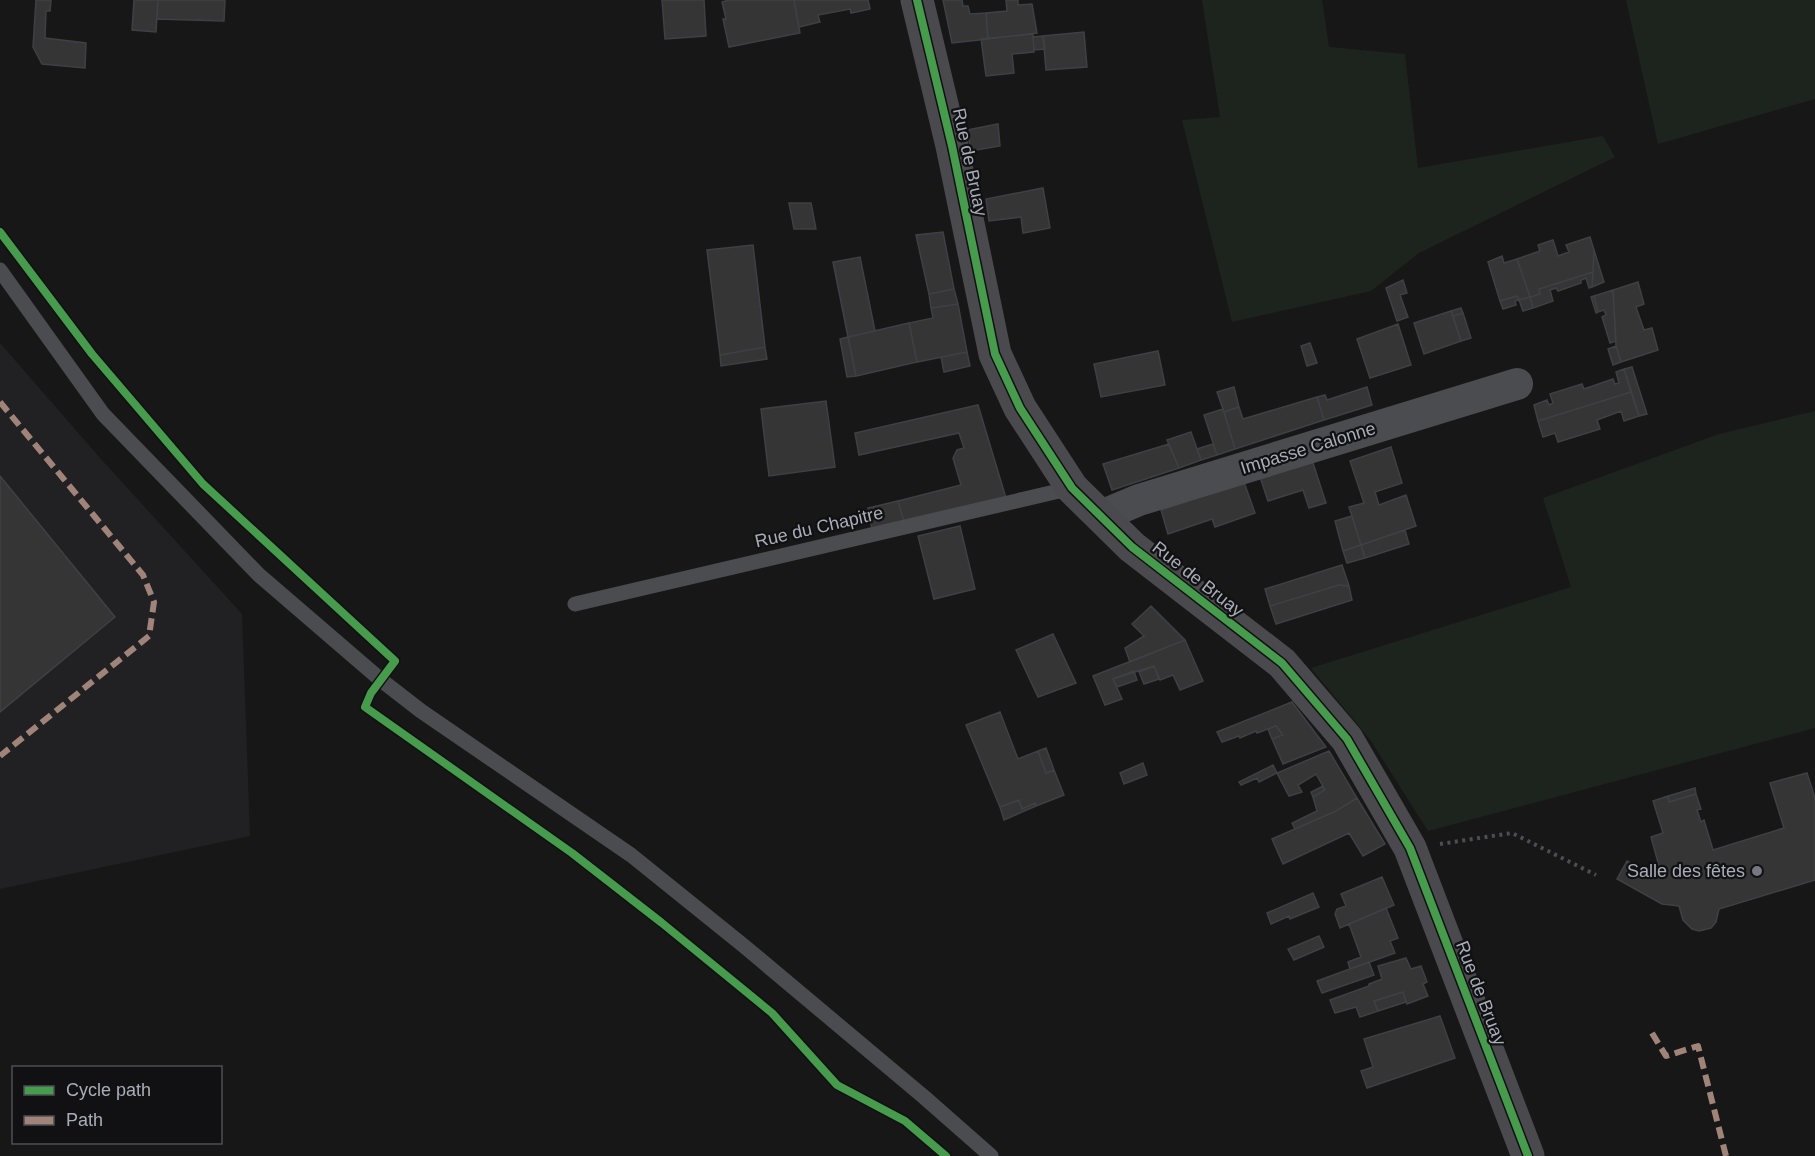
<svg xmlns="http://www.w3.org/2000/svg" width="1815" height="1156" viewBox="0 0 1815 1156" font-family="Arial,sans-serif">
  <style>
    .built { fill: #212123 }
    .green { fill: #1d241e }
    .building { fill: #353536; stroke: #3f4043; stroke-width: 1.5 }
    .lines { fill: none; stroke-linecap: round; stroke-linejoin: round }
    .path { stroke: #4d4e52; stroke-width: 4; stroke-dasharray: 3 4.5; stroke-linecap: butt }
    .lane { stroke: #4b4c50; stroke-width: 15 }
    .street { stroke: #4b4c50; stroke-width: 32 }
    .secondary { stroke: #4a4a4e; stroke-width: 33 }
    .quiet { stroke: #a18479; stroke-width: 6; stroke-dasharray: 12 6; stroke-linecap: butt }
    .cycleway-casing { stroke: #111113; stroke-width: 11 }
    .cycleway { stroke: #469c4c; stroke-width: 8 }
    .poi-dot { fill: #757880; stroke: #111113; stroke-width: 2 }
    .labels { text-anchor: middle; stroke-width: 4.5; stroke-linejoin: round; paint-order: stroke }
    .street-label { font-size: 18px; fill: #a8adb8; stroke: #111113 }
    .poi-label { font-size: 18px; fill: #a8adb8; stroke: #111113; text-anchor: end }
  </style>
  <rect width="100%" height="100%" fill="#171717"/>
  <path class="built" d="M0,343l100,115 142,156 8,222 -250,53z"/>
  <path class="green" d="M1202,0h120l7,47 76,7 13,114 185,-32 12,21 -196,96 -48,38 -139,31 -50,-202 38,-3z
    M1626,0h189v99l-157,45z
    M1815,411v317l-387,103 -57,-90 -60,-73 260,-81 -28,-89 176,-64z"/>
  <path class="building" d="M36,0h15l-1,11h-4l-1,27 41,5 -1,25 -43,-4 -9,-17z
    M134,0h24l-2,32 -24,-2z
    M158,0h67l-1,21 -67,-2z
    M662,0h42l2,36 -41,3z
    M729,0h65l6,33 -71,14 -6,-28h3l-4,-17z
    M794,0h74l2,9 -19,4 -1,-4 -32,6 2,7 -21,5z
    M943,0h19l1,6h5l2,8 16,-1 2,26 -36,4z
    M1006,0h12v5l14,-1 5,29 -49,6 -2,-26 21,-2z
    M1084,32l3,35 -41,3 -3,-34z
    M1033,34l1,18 -22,2 2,19 -28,3 -5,-37z
    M1043,36l2,13 -11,1 -1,-13z
    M998,124l2,22 -29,5 -4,-21z
    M1043,188l7,40 -27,5 -2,-16 -32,4 -3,-22z
    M789,203h22l5,26h-22z
    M943,232l11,57 -25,5 -13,-59z
    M1590,237l4,13 -1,22 -54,17 1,5 -10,3 -13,-38 23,-8 -2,-6 15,-5 5,16 11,-4 -3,-7z
    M753,245l12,102 -45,8 -13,-105z
    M1594,250l10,32 -12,5 1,-15z
    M1502,256l2,7 13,-4 13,38 -11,3 -2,-4 -17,5 -12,-39z
    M860,257l15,74 -27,6 -15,-75z
    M1593,272l-1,15 -3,1 -3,-10 -5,2v3l-23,8 -2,-3 -6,2 3,11 -20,7 -3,-11 10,-3 -1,-5z
    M1403,280l4,13 -7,2 8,22 -11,4 -11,-33z
    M1638,282l6,22 -8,3 8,23 8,-2 6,22 -37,12 -5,-16 -3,-56z
    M954,289l4,15 -27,4 -2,-14z
    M1613,290l3,51 -6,2 -8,-26 4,-2 -2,-5 -6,2 -4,-16z
    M1517,296l2,4 -4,1 1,4 -13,4 -3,-8z
    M1594,296l4,16 -2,1 -5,-16z
    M1530,297l3,11 -10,3 -4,-11z
    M958,304l9,48 -50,10 -8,-39 24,-5 -2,-10z
    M1461,308l2,5 -10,3 -2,-5z
    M1451,311l10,30 -37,13 -10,-31z
    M1463,313l8,25 -10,3 -8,-25z
    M909,323l8,39 -61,14 -8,-39z
    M1398,324l13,41 -41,13 -13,-39z
    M848,337l8,39 -9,1 -7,-38z
    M1310,343l7,20 -10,3 -6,-20z
    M1616,346l5,16 -8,3 -5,-16z
    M765,347l2,12 -46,7 -1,-11z
    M1158,351l7,34 -64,12 -7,-33z
    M967,352l3,14 -26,6 -3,-15z
    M1632,367l15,47 -8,2 -15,-47z
    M1624,369l7,23 -93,29 -4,-16 13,-5 2,5 4,-2 -3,-9 32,-10 2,5 29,-10 2,5 4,-1 -3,-11z
    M1234,387l5,20 -15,5 -7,-20z
    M1367,387l5,18 -48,15 -7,-23 8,-2 2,5z
    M1631,392l8,24 -15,5 -3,-10 -24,9 3,9 -42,13 -3,-9 -12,4 -5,-16z
    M1317,397l7,23 -89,29 -11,-37 15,-5 4,12z
    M826,401l9,66 -66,9 -8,-67z
    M978,405l28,93 -102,24 -6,-21 63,-16 -8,-27 4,-8 7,-2 -5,-15 -100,22 -4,-22z
    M1223,409l12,40 -18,6 -13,-40z
    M1191,432l10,28 -22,8 -12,-28z
    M1169,444l10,24 -67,22 -9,-26z
    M1213,444l4,11 -16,5 -4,-11z
    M1391,447l11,36 -27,9 4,13 27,-10 10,31 -55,19 -12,-38 15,-4 -14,-42z
    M1312,460l14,43 -17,5 -6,-18 -35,11 -8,-24z
    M0,476l115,141 -115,95z
    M1244,482l11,31 -40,14 -3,-8 -44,15 -7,-24z
    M898,501l6,21 -32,7 -4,-21z
    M1352,516l9,29 -18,6 -8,-30z
    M960,526l15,63 -41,10 -16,-63z
    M1405,530l4,14 -44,14 -4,-13z
    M1361,545l4,13 -18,5 -4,-12z
    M1342,565l7,21 -10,-1 -69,21 -5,-17z
    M1339,585l10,1 3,14 -76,24 -6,-18z
    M1151,606l34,34 -55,22 -5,-14 19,-12 -12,-12z
    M1053,634l23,49 -38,14 -22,-47z
    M1185,640l18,41 -23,9 -7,-15 -13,5 -6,-14 -41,13 9,20 -17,6 -12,-29z
    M1154,666l5,13 -15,5 -5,-12z
    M1134,671l3,9 -20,7 -4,-8z
    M1292,702l34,45 -43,17 -11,-25 11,-4 -7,-9 -19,7 -1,-2 -16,7 -1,-2 -17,6 -5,-10z
    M1000,712l18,47 20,-8 8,22 8,-3 10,25 -28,11 -1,-3 -13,6 -3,-9 -19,7 -34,-82z
    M1276,726l7,9 -11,4 -4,-10z
    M1046,748l8,22 -8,3 -8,-22z
    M1329,751l28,47 -21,13 -41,18 -3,-6 25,-12 -4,-14 12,-7 -9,-16 -18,11 4,7 -13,4 -12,-23z
    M1143,763l4,12 -23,9 -4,-11z
    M1273,765l4,8 -18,9 -2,-4 -16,7 -2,-3z
    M1807,773l8,25v82l-96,29 -3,13 -5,6 -12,3 -7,-2 -9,-9 -4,-14 -17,-2 -45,-25 10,-18 18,9 14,-4 -8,-29 12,-4 -10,-32 15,-5 1,6 27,-8 5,15 -4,1 4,12 3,-2 9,30 71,-22 -14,-45z
    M1323,786l2,4 -12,7 -2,-5z
    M1695,788l1,6 -27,8 -1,-6z
    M1357,798l28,46 -22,12 -14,-23 -66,31 -11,-25 64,-28z
    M1019,800l3,9 13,-6 1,3 -32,14 -4,-13z
    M1382,877l12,28 -54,23 -5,-14 2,-5 9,-3 -5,-12z
    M1313,893l6,14 -29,12 -1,-3 -18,8 -4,-11z
    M1386,908l12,30 -8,3 5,12 -45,16 -2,-7 13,-5 -12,-33z
    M1319,936l5,11 -30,13 -6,-11z
    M1406,958l5,11 10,-3 6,16 -4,2 5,12 -21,8 -4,-12 -29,9 4,10 -18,6 -4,-10 -21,6 -5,-13 39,-14v-2l13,-5 -4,-13z
    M1369,962l5,13 -52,18 -5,-12z
    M1403,992l3,10 -28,9 -4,-10z
    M1440,1016l15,42 -88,30 -6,-17 12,-4 -9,-28z"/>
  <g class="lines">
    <path class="path" d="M1440,844l72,-11 84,42"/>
    <path class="lane" d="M0,270l103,144 156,161 122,105 40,31 210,144 113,91 180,151 67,59
      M575,604l497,-116"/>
    <path class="street" d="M1101,516l38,-16 378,-116"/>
    <path class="secondary" d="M917,0l35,146 43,208 25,54 52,80 60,59 150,116 65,76 63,109 118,308"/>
    <path class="quiet" d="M0,402l143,173 11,27 -5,34 -149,120
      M1652,1033l14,23 32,-10 28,110"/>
    <g class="cycleway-casing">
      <path id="cycleway" d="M917,0l35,146 43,208 25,54 52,80 60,59 150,116 65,76 63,109 118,308
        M0,232l92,122 111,130 192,177 -24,32 -6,14 207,146 90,70 110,90 65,72 68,36 41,35"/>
    </g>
    <use href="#cycleway" class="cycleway"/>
  </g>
  <circle class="poi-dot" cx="1757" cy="871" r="6"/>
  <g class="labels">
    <g class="street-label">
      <text transform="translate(970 162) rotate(78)" y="6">Rue de Bruay</text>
      <text transform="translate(1308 448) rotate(-17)" y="6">Impasse Calonne</text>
      <text transform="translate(819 527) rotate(-13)" y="6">Rue du Chapitre</text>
      <text transform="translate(1198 579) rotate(38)" y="6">Rue de Bruay</text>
      <text transform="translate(1481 993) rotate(69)" y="6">Rue de Bruay</text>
    </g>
    <g class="poi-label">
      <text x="1745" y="877">Salle des fêtes</text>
    </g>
  </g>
  <rect x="12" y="1066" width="210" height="78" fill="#111113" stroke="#4d4f55" stroke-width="1.5"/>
  <rect x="24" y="1086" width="30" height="9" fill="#469c4c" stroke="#4d4f55" stroke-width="1.5"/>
  <text x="66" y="1096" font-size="18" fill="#a8adb8">Cycle path</text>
  <rect x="24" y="1116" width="30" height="9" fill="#a18479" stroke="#4d4f55" stroke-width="1.5"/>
  <text x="66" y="1126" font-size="18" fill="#a8adb8">Path</text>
</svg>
